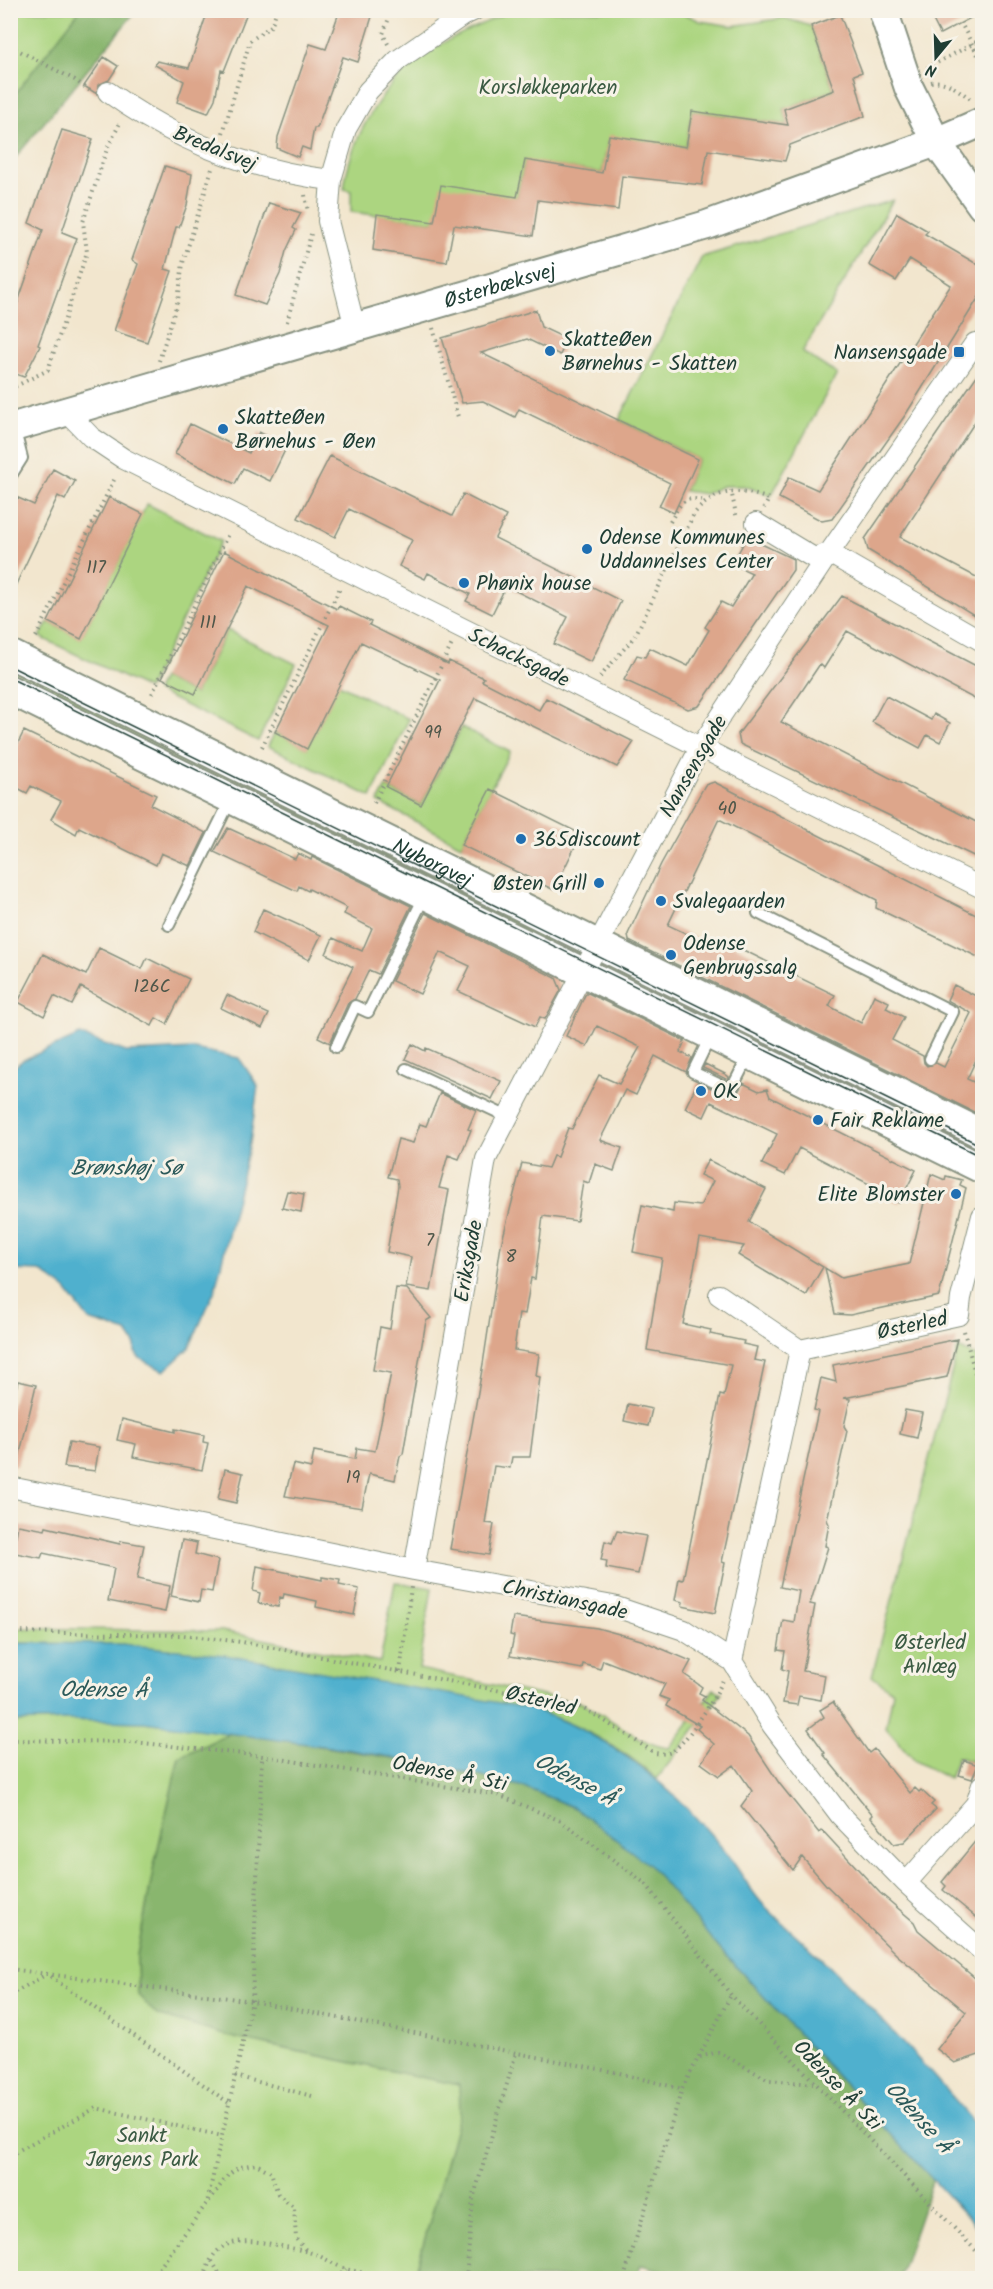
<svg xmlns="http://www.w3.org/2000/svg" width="993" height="2289" viewBox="0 0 993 2289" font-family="Kalam,sans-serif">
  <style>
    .green { fill: #acd580; stroke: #66895a; stroke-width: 1.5 }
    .forest { fill: #89b66e; stroke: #547a51; stroke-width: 1.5 }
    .water { fill: #4fb0ce; stroke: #377681; stroke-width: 1.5 }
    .building { fill: #dda68b }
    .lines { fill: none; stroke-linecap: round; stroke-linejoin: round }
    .lane-casing { stroke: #889281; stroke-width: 14 }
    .street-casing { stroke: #889281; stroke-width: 22 }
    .secondary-casing { stroke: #889281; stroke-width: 32 }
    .path { stroke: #889281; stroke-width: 4; stroke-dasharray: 1.5 4.5; stroke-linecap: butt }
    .lane { stroke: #fff; stroke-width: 10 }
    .street { stroke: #fff; stroke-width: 20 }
    .secondary { stroke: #fff; stroke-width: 28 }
    .tram { stroke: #1f3d34; stroke-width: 1.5 }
    .poi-dot { fill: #1f6fb2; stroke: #f7f3e8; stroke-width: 2 }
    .labels { text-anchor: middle; stroke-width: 6; stroke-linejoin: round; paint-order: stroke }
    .number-label { font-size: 18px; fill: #4e574a }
    .park-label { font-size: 21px; fill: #3b5b43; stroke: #f7f3e8 }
    .street-label { font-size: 21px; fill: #1f3d34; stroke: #f7f3e8 }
    .poi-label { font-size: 21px; fill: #1f3d34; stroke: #f7f3e8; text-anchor: start }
    .water-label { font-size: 22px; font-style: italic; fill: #2b5a5a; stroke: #f7f3e8 }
  </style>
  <rect width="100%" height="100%" fill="#f7f3e8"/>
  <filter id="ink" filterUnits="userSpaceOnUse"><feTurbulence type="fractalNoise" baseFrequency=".0167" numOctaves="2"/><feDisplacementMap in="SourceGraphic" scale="12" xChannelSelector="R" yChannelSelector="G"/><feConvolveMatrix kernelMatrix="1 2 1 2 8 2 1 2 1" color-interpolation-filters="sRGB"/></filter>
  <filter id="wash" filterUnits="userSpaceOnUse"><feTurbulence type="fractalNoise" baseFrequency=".008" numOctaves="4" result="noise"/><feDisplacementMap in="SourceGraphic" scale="24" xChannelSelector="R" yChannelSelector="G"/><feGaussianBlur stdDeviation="1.35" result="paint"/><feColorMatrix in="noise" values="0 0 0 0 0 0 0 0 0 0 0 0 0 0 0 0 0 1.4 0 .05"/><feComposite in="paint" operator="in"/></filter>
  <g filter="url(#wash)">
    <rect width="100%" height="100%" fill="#f2e6ce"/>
    <path class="green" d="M11,11h123l-123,151z
      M510,11h168l22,10 32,5 52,-8 27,8 23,64 -50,19 4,16 -96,-14 -6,36 -77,-11 -7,37 -77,-12 -8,36 -83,25 -83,-10v-21l-7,-2c6,-50 36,-101 77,-132 26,-19 60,-32 89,-46z
      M893,200l-91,152 35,22 -66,122 -26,-10h-22l-18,8 -21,-3 14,-32 -79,-39 83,-163z
      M147,504l74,37 -73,148 -108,-52 8,-15 33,16z
      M227,630l69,34 -38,77 -102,-50 6,-13 33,16z
      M10,659l544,270 -10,20 -533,-265z
      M339,684l70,35 -38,78 -103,-51 7,-14 32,16z
      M462,727l48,25 -49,93 -83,-43 8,-15 35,18z
      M958,1348l24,11v391l-4,13 -21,-6 -8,22 -34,-18 -29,-33 7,-36 -21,-16z
      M395,1582l37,6 -13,81 157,34 1,-2c29,12 62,44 92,47l45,-59 8,4 -65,86c-35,-32 -83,-57 -129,-71l-406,-64 -111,-1v-15l211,3 158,31z
      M67,1720l77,2 89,10 -54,25 -25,109 -17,89 1,40 129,50 193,40v28l-46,165h-403l-1,-556z"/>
    <path class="forest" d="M79,11h57l-125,152v-64z
      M233,1732l203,33 88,22 51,21 75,57 69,83 214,231 -34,99h-210l-48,-13 -5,13h-222l46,-165 -1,-28 -225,-47 -77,-23 -19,-20 -1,-39 17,-90 25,-109z"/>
    <path class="water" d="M80,1035l46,17 68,-3 45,9 19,28 -8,57 -35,147 -26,58 -25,23 -25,-13 -4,-6v-8l-8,-12 -38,-12 -23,-30 -26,-19 -29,-1v-200l12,-10z
      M11,1643l111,1 103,11 303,53c83,26 146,79 199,146 12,15 21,33 34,48 21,22 45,41 67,63 54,53 105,109 154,167v101l-263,-285 -69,-82 -75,-58 -51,-21 -88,-22 -91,-16 -201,-27 -77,-2 -56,2z"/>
    <g id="blocks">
      <path class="building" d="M208,10l16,4 1,-4h23l-24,61 -3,-1 -6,29 -7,14 -31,-11 7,-21 -29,-16 2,-4 32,7z
        M340,10h34l-16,52 -15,-5 -26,71h-3l-4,22 -8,-3 -4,10 -21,-9 1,-11 32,-93 16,5z
        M941,10h41v2l-42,22 -9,-18z
        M840,15l22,57 -8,3 11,41 -75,29 -5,16 -77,-11 -6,35 -80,-9 -4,34 -80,-10 -5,36 -79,-11 -7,37 -74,-12 4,-36 57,8 7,-37 76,12 8,-37 77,13 7,-38 77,12 6,-36 96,14 -4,-16 50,-19 -23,-64z
        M104,57l14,9 -9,14 -11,5 -1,9 -13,-8z
        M62,130l31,9 -31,93 15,6 -39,107 2,1 -16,31 -14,-5v-47l33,-95 -14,-7z
        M165,166l27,8 -5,31 -8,22h-3l-11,42 7,2 -25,71 -33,-11 24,-67 -6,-4z
        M269,203l32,10 -8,15 3,2 -10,21 -6,23 -15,31 -29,-10z
        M897,213l31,18 -3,3 57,33v25l-76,122 -74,105 -10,2 -43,-23 10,-21 29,13 133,-205 -41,-26 -14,22 -27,-16z
        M536,310l5,17 26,12 -7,16 -33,-16 -46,14 217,106 -24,54 -15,-7 11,-23 -151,-74 -4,8 -32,-16 -21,2 -20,-65z
        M982,368v43l-82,126 82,43v40l-114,-70 -3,-11z
        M190,424l59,29 10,-21 28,14 -17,35 -27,-13 -8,16 -60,-30z
        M330,456l122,60 11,-22 43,22 -11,22 126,63 -30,61 -37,-18 14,-27 -62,-31 -14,28 -26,-13 4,-7 -42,-21 -3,6 -26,-13 13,-26 -63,-31 -14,28 -37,-19z
        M53,469l22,12 -10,19 -7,-4 -48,101v-91l6,-9 18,8z
        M109,497l34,17 -62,125 -33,-17z
        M747,537l46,22v11l-94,136 -11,3 -64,-29 13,-25 8,2 5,-9 38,18 21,-36 -4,-3 16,-25 10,5 21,-34 -20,-9z
        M224,551l113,58 2,-3 32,16 -2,3 79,39 1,-3 35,17 -2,3 57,29 7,-12 88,44 -17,25 -142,-69 -54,107 -35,-18 54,-107 -79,-38 -54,107 -32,-17 54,-107 -81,-39 -53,108 -33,-16z
        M842,596l140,73v34l-135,-72 -23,37 -4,-4 -39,58 201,103v35l-242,-116 -2,-10z
        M886,696l45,24 3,-6 16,9 -10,19 -13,-7 -7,13 -48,-26z
        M24,731l132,64 -5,10 55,28 -16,33 -29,-13 -5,12 -77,-38 -3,7 -25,-15 10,-18 -30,-15 -4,7 -17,-9v-31h3z
        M714,782l268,136v41l-106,-51 1,-8 -158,-81 -51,106 53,25 4,-9 110,54 -6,11 32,17 13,-28 15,7 -3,6 18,9 -12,23 31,16 1,7 3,3 9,-3 8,4 27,-54 -24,-13 7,-15 24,12 4,-8v58l-15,32 15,7v30l-353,-175 -1,-7 33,-70 44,-79z
        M490,789l91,45 -27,56 -93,-45z
        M228,828l67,31 3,-6 13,7 1,-3 99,49 -33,68 -9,-4 -14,29 -7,4 -18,40 -12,-6 35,-70 -27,-13 7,-16 29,13 10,-23 -28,-14 3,-6 -38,-19 -1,2 -9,-5 -2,5 -83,-39z
        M263,909l58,26 -12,25 -56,-28z
        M425,913l131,65 5,12 -16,29 -5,-2 -5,10 -77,-36 12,-25 -30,-14 -20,42 -28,-13z
        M99,948l43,21 5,-11 42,21 -22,45 -11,-6 -4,8 -71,-39 -9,18 -18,-9 -10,20 -26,-14 25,-48 43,21z
        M588,993l97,48 -5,11 12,6 -6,14 -31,-16 -19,39 -11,-5 -25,50 22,8 -8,23 -19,-7 -6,19 -6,-2 -6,40 -34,-5 -8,63 -4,-1 -6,36 -6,-1 -5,37 25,4 -3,22 4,1 -10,80h-18l-2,11 -16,-2 -9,57 9,1 -5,31 -39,-6 33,-185 18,-119 21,-82 26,5 5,-12 4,1 11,-29 4,1 27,-54 20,9 21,-37 -43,-21 -10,20 -21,-10 19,-41z
        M227,995l42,19 -7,14 -41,-20z
        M412,1044l13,7 1,-3 75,33 -9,18 -87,-40z
        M705,1064l20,10 4,3 -1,3 -25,-12z
        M698,1082l33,15 6,-3 6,-11 16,8 8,-2 3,8 146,73 -17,33 -28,-14 2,-3 -74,-38 -14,27 -23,-11 15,-30 -66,-32 -7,15 -19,-9z
        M440,1093l36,17 -8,19 3,1 -12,29 -11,-4 -9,33 10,2 -18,101 -25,-4 5,-30 -24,-5 11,-66 -1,-7 -9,-2 10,-38 15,4 7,-19 6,2z
        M708,1160l58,29 -17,33 74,45 -17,29 -68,-41 6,-9 -44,-8 -17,86 28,6 -1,4 34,7 -1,3 14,3 -3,13 11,2 -43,200 3,1 -10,50 -33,-7 1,-4 -8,-2 4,-21 4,1 37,-185 4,1 7,-31 -84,-15 15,-92 -29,-6 9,-47 31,7 1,-9 26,3 13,-25 -13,-6z
        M931,1174l14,6 1,-4 16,4 -2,5 6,3 -27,108 -89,19 -15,-1 -10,-46 16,10 68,-14z
        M287,1191l17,3 -3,18 -19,-4z
        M396,1288l11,1 24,29 -5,3 -23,133 -3,2 -5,24 -26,-6 -7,34 -77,-12 8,-32 18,4 3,-17 41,8 2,-11 18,3 16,-78 -18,-3 7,-43 10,2z
        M957,1339l-10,38 -103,21 6,1 -6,27 3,5 -20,89 2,4 -4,22 3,1 -18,57 5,1 -12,66 22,4 -4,25 -22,-4 -2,9 -14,-2 5,-32 -6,-2 3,-18 -7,-1 5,-30 11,2 5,-31 -19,-4 38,-176 -4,-1 7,-32 15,4 -3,-17z
        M18,1381l18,4 -19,81h-7v-54z
        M628,1404l24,5 -4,17 -24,-5z
        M905,1410l17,3 -5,25 -17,-4z
        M122,1419l53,13v-3l29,6 -1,7 5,1 -6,27 -69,-13 3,-13 -19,-4z
        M69,1442l30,5 -4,24 -31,-4z
        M225,1469l18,4 -7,30 -18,-4z
        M18,1525l27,5 1,-3 74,17 1,-3 23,4 -7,34 33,7 -5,26 -57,-11 6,-33 -71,-15 -2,5 -31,-6 2,-17 4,1z
        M617,1531l29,5 -8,38 -32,-6 1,-7 -6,-1 4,-19 7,2z
        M182,1540l15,3 -2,11 23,6 -6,32 -11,-2 -2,12 -28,-6z
        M257,1566l65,14v-3l18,3 -1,5 20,4 -5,26 -38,-8 1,-6 -33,-7 -1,4 -3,-1 -2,10 -20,-4 2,-10 -7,-2z
        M513,1617l84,11 44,12 50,21 -7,13 18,13 -3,6 6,3 -3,4 46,36 31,47 40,50 3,-3 58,63 34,29 4,8 64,54v70l-27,9 -18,-14 29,-37 -69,-57 -70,-69 -25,-29 -9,13 -52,-64 11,-15 -18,-26 -15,11 -18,-13 13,-19 -17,-15 3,-3 -34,-20 3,-6 -10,-4 6,-12 -62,-24 -3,9 -17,-5 -1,5 -72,-13 4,-20 -4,-1z
        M833,1702l36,51 5,-4 36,44 5,-5 4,4 2,-2 13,12 -3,3 5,4 -32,33 -10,2 -23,-27 2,-2 -50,-61 2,-1 -17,-24 16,-12 -4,-7z
        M964,1760l14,5 -6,14 -13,-4z
        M982,1833v89l-39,-32 3,-4 -4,-4z"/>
    </g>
  </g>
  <g filter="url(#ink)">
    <use href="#blocks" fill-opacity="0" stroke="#889281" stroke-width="1.5"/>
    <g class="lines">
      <g class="lane-casing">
        <path id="lane" d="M10,477l12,-19 -8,-31
          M758,913l195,99 -23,47
          M169,925l61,-124
          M711,1035l-18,37 38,18 18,-35
          M336,1047l19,-41 13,6 57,-117
          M406,1069l102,48"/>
      </g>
      <g class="street-casing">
        <path id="street" d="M108,92c67,48 141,78 223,88
          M355,328l-27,-107 3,-41 15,-51 22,-38 30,-31 64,-44 13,-6
          M66,411l25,26 33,22 858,429
          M756,523l58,35 15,-5 153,88
          M719,1295l81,55
          M10,1487l404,83 199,36 71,24 48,31 40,64 68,90 66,68 76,68
          M414,1570l72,-411 215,-413 128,-193 146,-210
          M732,1661l68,-311 159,-35 2,-17 21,-82
          M906,1883l70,-79 6,-19"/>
      </g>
      <g class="secondary-casing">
        <g id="secondary">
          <path d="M883,10l26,78 27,54 46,64"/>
          <path id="s1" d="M10,428l697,-203 229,-83 46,-20"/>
          <path id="s2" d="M10,654l972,480"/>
          <path d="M10,690l972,479"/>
        </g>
      </g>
      <path class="path" d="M963,27l16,30
        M388,44l-5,-10 9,-24
        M10,46l65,34 15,11
        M927,68l55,-29
        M931,82c15,-3 30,10 41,18
        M223,133l27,-92 21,-15 6,-16
        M305,195l3,17
        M287,322l24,-88
        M433,328l25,89
        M159,361l19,-61 5,-37 29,-94
        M10,389l38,-19 39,-118 -4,-30 24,-73 13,-26
        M731,490l6,29
        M670,522c9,-16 13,-28 34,-21
        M36,637l80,-161
        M600,677l35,-41 59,-122c21,-26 45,-26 75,-15l-5,9
        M152,694l77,-162
        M262,747l79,-161
        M374,803l78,-159
        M964,1331l18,69
        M10,1632l173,3 59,7 334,63 19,10 60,38c6,1 13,1 18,-2 15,-11 43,-54 50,-71
        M400,1672l11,-85
        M10,1740l124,2 128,14 236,39 63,26 85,63 85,111 251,262
        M10,1969l37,5 182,129
        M10,1995l37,-21 205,27 367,72 63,16
        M700,2057l18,-5 51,28 44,4
        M235,2076l77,20
        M10,2155l86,-47 126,28
        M209,2201l19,-26 11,-8 17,-3 15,8 7,22 16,14 2,31 10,11
        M212,2261l10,17
        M152,2278l55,-75 45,-202 10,-245
        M205,2278c8,-46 45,-39 80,-31 11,2 22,4 32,8 10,4 19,11 29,14 11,3 17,2 25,9
        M337,2278l9,-9
        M466,2278l7,-79 43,-146
        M624,2278l58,-189 49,-94"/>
      <use href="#lane" class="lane"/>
      <use href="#street" class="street"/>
      <use href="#secondary" class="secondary"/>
      <path class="tram" d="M10,666l972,480
        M10,678l972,479"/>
    </g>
  </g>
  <g class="poi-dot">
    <circle cx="550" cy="351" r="6"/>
    <rect x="953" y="346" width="12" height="12" rx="3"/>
    <circle cx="223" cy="429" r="6"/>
    <circle cx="587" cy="549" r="6"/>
    <circle cx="464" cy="583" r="6"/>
    <circle cx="521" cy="839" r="6"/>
    <circle cx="599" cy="883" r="6"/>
    <circle cx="661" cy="901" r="6"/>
    <circle cx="671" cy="955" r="6"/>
    <circle cx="701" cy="1091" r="6"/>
    <circle cx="818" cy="1120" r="6"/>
    <circle cx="956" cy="1194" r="6"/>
  </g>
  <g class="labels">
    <g class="number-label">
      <text x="96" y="573">117</text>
      <text x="208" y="628">111</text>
      <text x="433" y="738">99</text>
      <text x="727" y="814">40</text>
      <text x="152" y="992">126C</text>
      <text x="430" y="1246">7</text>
      <text x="511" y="1262">8</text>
      <text x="353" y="1483">19</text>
    </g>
    <g class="park-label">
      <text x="548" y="94">Korsløkkeparken</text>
      <text x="930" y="1649">Østerled<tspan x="930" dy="24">Anlæg</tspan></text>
      <text x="142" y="2142">Sankt<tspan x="142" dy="24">Jørgens Park</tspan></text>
    </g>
    <g class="street-label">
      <text transform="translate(215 148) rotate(22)" y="7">Bredalsvej</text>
      <text dy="7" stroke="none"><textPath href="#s1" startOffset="510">Østerbæksvej</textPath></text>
      <text transform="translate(519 657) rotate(26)" y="7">Schacksgade</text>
      <text transform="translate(693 766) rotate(-60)" y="7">Nansensgade</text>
      <text dy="7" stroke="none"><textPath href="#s2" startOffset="471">Nyborgvej</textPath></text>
      <text transform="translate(468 1261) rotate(-80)" y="7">Eriksgade</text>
      <text transform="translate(912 1325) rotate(-12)" y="7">Østerled</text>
      <text transform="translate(565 1599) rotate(12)" y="7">Christiansgade</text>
      <text transform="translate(541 1700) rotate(13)" y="7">Østerled</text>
      <text transform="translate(450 1773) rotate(11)" y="7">Odense Å Sti</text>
      <text transform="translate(838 2085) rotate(46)" y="7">Odense Å Sti</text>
    </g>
    <g class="poi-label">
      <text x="562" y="346">SkatteØen<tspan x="562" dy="24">Børnehus - Skatten</tspan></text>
      <text x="947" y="359" text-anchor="end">Nansensgade</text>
      <text x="235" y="424">SkatteØen<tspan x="235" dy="24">Børnehus - Øen</tspan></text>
      <text x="599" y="544">Odense Kommunes<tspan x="599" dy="24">Uddannelses Center</tspan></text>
      <text x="476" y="590">Phønix house</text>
      <text x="533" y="846">365discount</text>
      <text x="587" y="890" text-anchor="end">Østen Grill</text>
      <text x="673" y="908">Svalegaarden</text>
      <text x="683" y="950">Odense<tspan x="683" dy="24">Genbrugssalg</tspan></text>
      <text x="713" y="1098">OK</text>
      <text x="830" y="1127">Fair Reklame</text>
      <text x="944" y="1201" text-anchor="end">Elite Blomster</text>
    </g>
    <g class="water-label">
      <text x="126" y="1175">Brønshøj Sø</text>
      <text transform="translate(104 1689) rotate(1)" y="8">Odense Å</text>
      <text transform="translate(576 1779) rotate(28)" y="8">Odense Å</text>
      <text transform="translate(920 2117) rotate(48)" y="8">Odense Å</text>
    </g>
  </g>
  <rect width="993" height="2289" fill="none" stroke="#f7f3e8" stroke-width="36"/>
  <g transform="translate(936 57) rotate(199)" stroke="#f7f3e8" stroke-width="4.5" paint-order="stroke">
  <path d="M0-4.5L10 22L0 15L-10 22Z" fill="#1f3d34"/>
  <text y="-9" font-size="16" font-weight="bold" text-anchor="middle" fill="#1f3d34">N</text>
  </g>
</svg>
